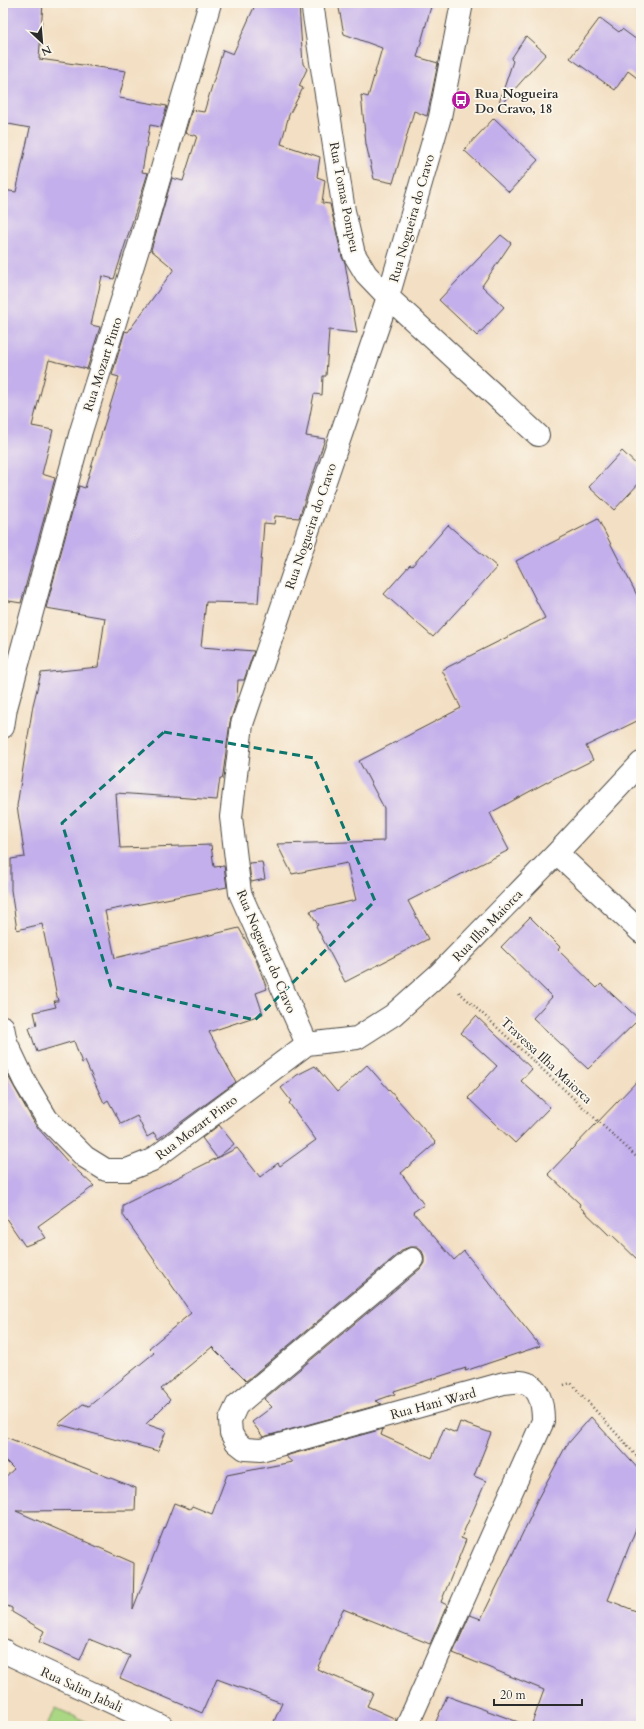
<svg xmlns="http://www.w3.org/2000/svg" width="644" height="1729" viewBox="0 0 644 1729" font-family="Cardo,serif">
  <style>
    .green { fill: #aad783; stroke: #6a8157 }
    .building { fill: #c3afeb }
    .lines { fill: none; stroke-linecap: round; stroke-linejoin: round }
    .minor-casing { stroke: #494642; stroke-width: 24 }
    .path { stroke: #494642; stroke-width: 2.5; stroke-dasharray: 1 3; stroke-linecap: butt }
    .minor { stroke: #fff; stroke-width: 22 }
    .marked { fill: none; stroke: #0f766e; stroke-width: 3; stroke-dasharray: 8 5; stroke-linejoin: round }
    .labels { text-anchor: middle; stroke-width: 3.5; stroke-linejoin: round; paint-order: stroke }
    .poi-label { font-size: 13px; font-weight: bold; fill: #2b2b2b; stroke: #fbf7ec; text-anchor: start }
    .street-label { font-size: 13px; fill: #2b2b2b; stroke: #fbf7ec }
  </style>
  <rect width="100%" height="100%" fill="#fbf7ec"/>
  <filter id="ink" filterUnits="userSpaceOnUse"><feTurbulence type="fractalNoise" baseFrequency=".025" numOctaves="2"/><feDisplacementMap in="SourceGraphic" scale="8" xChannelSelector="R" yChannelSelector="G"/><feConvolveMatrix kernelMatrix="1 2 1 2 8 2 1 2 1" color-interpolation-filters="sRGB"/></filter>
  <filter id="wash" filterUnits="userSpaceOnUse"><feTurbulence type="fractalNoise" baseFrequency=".012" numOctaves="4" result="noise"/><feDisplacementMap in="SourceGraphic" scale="16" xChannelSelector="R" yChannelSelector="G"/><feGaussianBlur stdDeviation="0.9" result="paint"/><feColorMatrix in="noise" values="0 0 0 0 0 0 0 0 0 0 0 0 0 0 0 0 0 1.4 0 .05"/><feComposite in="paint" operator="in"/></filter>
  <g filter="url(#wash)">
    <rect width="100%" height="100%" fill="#f3dfc3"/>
    <path class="green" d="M56,1708l40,18h-50z"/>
    <g id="blocks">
      <path class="building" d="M3,3h40l-4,56 87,12 -7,27 48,8 -6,21 -11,-2 -8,47 6,1 -34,106 -12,-3 -11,49 9,2 -13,42 -38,-9 -17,66 21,4 -11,44 13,4 -34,125 -18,-3v-410l13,2 14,-64 -27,-5z
        M256,3h29l14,2 4,59 4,5 -8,17 4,2 -14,27 -8,29 39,13 -3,20 8,3 -3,23 8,1 12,53 3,6 12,70 -28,-3 -3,46h-3l-1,19 -8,-1 -8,42 19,3 -26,79 -24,-2 -1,8 -10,-1 -6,80 -52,-1 -5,45 53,4 -10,29h-6l-1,19 -7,23 -7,52 -1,5 -2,-1 -3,22 -101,-7 4,55 91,-3 3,22 10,-1 3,21 -122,24 10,47 124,-30 16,29 12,32 -11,4 7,21 -54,18 27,50 -78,57 -4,-6 -7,4 -10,-21 -16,8 -13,-24 -4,3 -19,-42 -3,2 -8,-22 -37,11 -8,-24 8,-3 -3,-13 22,-5 -2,-6h4l-16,-77 -25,6 -6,-40v-31l14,-2 -8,-51 16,-101 8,-32 57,-6 7,-49 -59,-10 33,-122 6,2 9,-30 25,-81 -7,-2 13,-44 3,1 46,-63 -23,-19 21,-72 11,3 14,-45 -12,-3 7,-23 12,2 19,-62 10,4z
        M338,3h94l-15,54 21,6 -9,44 -2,9 -13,-5 -21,72 -19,-4 -8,-35 -5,-49 7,2 14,-49 -38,-14z
        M600,18l19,14 3,-3 19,14v38l-13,-10 -13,19 -45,-32z
        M526,36l20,18 -49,55 16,-48 -2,-2z
        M494,118l44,42 -29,32 -45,-42z
        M501,235l10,8 -29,43 22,21 -27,29 -38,-36z
        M622,451l19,18v12l-27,29 -25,-23z
        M598,519l43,84v116l-55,27 7,14 -32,16 -1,-1 -70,38 19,37 -101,51 20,38 -83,43 -29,-56 2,-1 -8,-14 46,-11 -9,-37 -55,11 -15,-30 107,-3v-33l-25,-47 102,-53 -19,-38 103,-52 -29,-57z
        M448,525l49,42 -64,70 -49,-43 26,-29 2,1z
        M262,862l3,17 -14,3 -2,-19z
        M530,917l30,30 -2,3 39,38 4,-4 38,35 -51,50 -55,-51 19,-21 -51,-50z
        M476,1016l56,53 -11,12 29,26 -35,36 -47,-45 29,-32 -36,-33z
        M367,1065l69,78 -35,30 23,32 -11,7 41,48 10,-9 76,95 -75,25 1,-3 -72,23 1,3 -20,7 7,3 -119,33 -11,-15 20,-15 -8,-8 156,-130 4,-6v-7l-2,-5 -5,-4h-7l-6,2 -158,132 -34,-34 -51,42 9,11 -24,24 20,7 -8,20 -100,-27 25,-20 6,2 65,-53 -5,-5 42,-35 -68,-98v-10l114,-57 23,29 18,-14 2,3 36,-26 -27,-37 2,-2 -10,-13 16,-13 18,-9 22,26z
        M3,1067l33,59 32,36 26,24 -56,40 8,12 -21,8 -22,-32z
        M641,1077v186l-30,-29 -1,2 -31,-30 1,-2 -32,-30z
        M219,1125l15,19 -17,14 -15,-20z
        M591,1417l50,55v44l-33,84 33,13v113h-110l13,-36 -91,-37 17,-38 11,4 51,-105 -1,-1 6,-13 29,-54z
        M460,1422l31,11 -17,43 12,5 -25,57 5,2 -25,62 6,3 -17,39 -87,-35 -26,60 56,24 -6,13 29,13 -1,7h-123l10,-23 -65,-24 -15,34 -82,-35 10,-22 -41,-17 -9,21 -41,-18 5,-11 -32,-19v-4l-9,-4v-125l11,-10 -11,-11v-22l133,52 -1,22 -119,1 118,52 -1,46 41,-106 16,6 2,-3 20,8 15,-39 65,-13 -7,-6 98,-27 -2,6 51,23 12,-30 12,5z
        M447,1696l74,27 -1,3h-86z"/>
    </g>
  </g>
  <g filter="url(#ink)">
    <use href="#blocks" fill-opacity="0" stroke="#494642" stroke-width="1"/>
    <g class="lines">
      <g class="minor-casing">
        <path id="minor" d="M312,3l32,208 10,43 12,20 22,23 150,138
          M3,727l3,-19 75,-277 67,-214 62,-214
          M557,853l84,79
          M3,1027l3,15 19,40 22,37 38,38 21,13h21l25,-10 155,-116 50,-6 36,-23 47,-42 117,-120 84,-90
          M307,1044l-67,-151 -9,-76 11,-93 146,-427 52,-180 22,-114
          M3,1650l6,4 153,72
          M407,1726l136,-305c0,-16 -3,-38 -23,-39 -5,-1 -11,1 -16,1l-243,67 -16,-1 -9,-7 -5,-9 -1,-13 7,-15 175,-146"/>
      </g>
      <path class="path" d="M459,992l182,169
        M564,1385l7,-2 70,78"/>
      <use href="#minor" class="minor"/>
    </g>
  </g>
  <path class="marked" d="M164,732l150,26 61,143 -120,119 -144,-34 -49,-163z"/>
  <defs>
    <g id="bus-disc" transform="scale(1)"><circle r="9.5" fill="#b5179e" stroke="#fbf7ec"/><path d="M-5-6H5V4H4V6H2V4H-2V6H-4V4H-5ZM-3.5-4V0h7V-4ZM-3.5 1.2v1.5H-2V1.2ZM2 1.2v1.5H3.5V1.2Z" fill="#fff"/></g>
  </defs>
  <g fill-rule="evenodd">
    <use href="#bus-disc" x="461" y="100"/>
  </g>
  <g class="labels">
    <g class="poi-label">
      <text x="475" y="98">Rua Nogueira<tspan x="475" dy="15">Do Cravo, 18</tspan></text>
    </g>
    <g class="street-label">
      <text transform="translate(345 197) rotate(79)" y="5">Rua Tomas Pompeu</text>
      <text transform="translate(411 218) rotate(-74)" y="5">Rua Nogueira do Cravo</text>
      <text transform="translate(102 364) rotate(-72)" y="5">Rua Mozart Pinto</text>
      <text transform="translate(310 526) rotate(-71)" y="5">Rua Nogueira do Cravo</text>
      <text transform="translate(487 925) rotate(-46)" y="5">Rua Ilha Maiorca</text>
      <text transform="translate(267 951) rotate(67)" y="5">Rua Nogueira do Cravo</text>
      <text transform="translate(547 1060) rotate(43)" y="5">Travessa Ilha Maiorca</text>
      <text transform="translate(196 1127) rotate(-37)" y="5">Rua Mozart Pinto</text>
      <text transform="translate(433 1403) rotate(-15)" y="5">Rua Hani Ward</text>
      <text transform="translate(82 1689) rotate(25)" y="5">Rua Salim Jabali</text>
    </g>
  </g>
  <rect width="644" height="1729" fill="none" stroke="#fbf7ec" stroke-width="16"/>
  <g transform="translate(42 42) rotate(154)" stroke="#fbf7ec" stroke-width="3" paint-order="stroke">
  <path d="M0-3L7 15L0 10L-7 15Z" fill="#2b2b2b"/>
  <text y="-6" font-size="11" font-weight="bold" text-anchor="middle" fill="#2b2b2b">N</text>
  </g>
  <path d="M494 1699v6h88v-6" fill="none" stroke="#2b2b2b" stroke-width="2"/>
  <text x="500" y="1699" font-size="12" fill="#2b2b2b" stroke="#fbf7ec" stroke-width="3" paint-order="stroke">20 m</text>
</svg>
